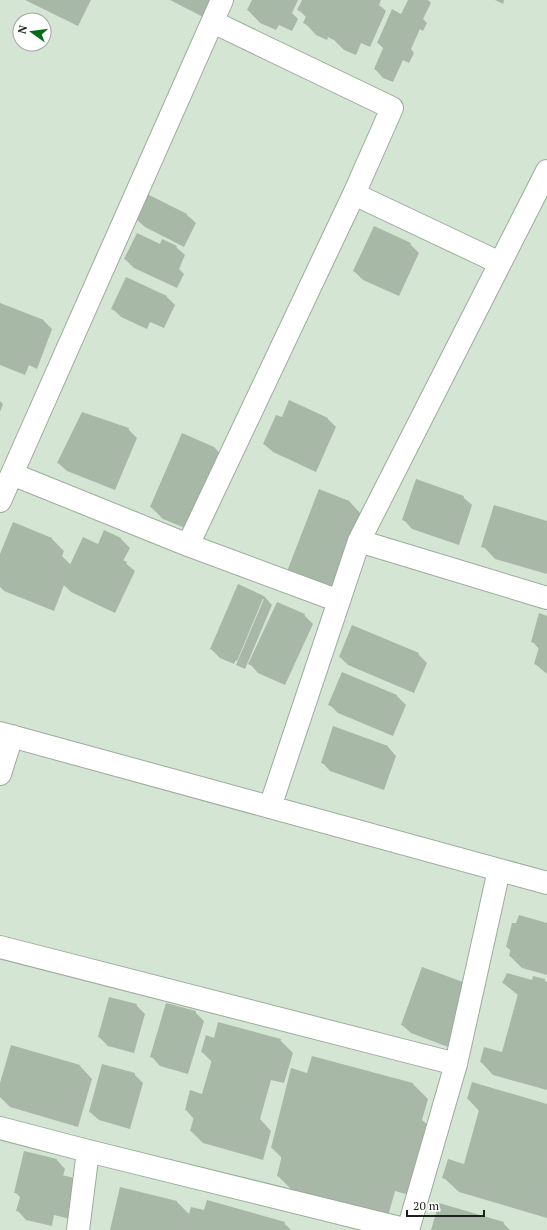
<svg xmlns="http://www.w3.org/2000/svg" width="547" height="1230" viewBox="0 0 547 1230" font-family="'PT Serif',serif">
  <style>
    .shadow { fill: #0003 }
    .building { fill: #a8b8a7 }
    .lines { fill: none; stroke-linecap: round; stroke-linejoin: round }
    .minor-casing { stroke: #9cab9b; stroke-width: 24 }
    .minor { stroke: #fff; stroke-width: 22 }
  </style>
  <rect width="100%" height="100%" fill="#d4e5d4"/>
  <path class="shadow" d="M25,0h66l-13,26z
    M170,0h49l-10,20z
    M253,0h45l-6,13 6,6 -6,12 -13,-6 -3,5 -16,-7 -12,-13z
    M303,0h78l-2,5 7,6 -16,36 -9,-4 -5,12 -12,-5 -10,-10 -6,-3 -1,3 -11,-5 -12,-13 2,-5 -8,-8z
    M409,0h19l3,3 -8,16 4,4 -4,8 -3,-2 -9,20 3,4 -5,10 -6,-3 -10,22 -10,-4 -8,-9 9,-20 -6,-6 24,-28z
    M495,0h9l-1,4z
    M148,195l39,20 9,8 -12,24 -39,-20 -9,-8z
    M410,244l9,9 -20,43 -36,-16 -9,-9z
    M160,245l16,2 9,8 -6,14 5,5 -7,14 -43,-20 -9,-9z
    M166,296l9,9 -11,23 -14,-6 -3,7 -26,-12 -8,-8z
    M0,304l44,17 8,8 -15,40 -8,-4 -4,10 -25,-10z
    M0,401l3,3 -3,8z
    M327,418l9,9 -20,45 -43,-20 -9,-8z
    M128,429l9,9 -22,52 -48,-19 -9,-8z
    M214,447l12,13 -22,76 -41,-17 -12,-12z
    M319,490l30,11 12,13 -32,83 -42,-23z
    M463,497l9,8 -13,40 -47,-16 -8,-9z
    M547,522v52l-52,-15 -12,-13z
    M105,532l16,7 9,9 -7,13 12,10 -20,42 -44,-21 -7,-7 -10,26 -50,-20 -4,-4v-30l51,-19 13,13 -2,5 9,9 27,-20z
    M264,596l8,9 -27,64 -9,-4 28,-66h-2l-28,65 -14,-6 -9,-9z
    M304,615l9,9 -28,61 -27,-12 -8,-9z
    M547,617v57l-12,-10 4,-15 -7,-8z
    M418,654l9,9 -13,30 -66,-28 -8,-8z
    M342,673l55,23 9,9 -13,31 -55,-23 -8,-8z
    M334,728l54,19 8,9 -12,34 -54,-19 -8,-9z
    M547,924v51l-25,-7 -12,-12 1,-5 -4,-4z
    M544,980l3,2v108l-54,-15 -12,-13 21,-9 17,-57 -16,-13z
    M462,983l9,8 -20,57 -40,-15 -9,-8z
    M136,1005l9,9 -11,39 -26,-7 -9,-9z
    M195,1012l9,9 -16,53 -28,-8 -8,-9z
    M280,1040l13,13 -9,30 -13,-3 -11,39 11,12 -8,29 -60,-17 -12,-12 3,-12 -8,-9 17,-15 9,-33 -10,-10z
    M80,1066l12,13 -14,48 -68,-20 -10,-10v-10z
    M134,1074l9,9 -13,46 -31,-9 -9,-8z
    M308,1074l105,10 15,15 -6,21 9,8 -18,68 -18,-5 -7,25 -95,-25 -15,-15 4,-18 -10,-10z
    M468,1099l79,6v113l-88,-26 -16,-15 22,-12 15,-53z
    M57,1160l8,9 -2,7 11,3v41l-20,-5 -2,11 -26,-6 -8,-9 3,-13 -6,-6z
    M176,1201l14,14 14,-4 80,12 7,7h-180z
    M503,1223l7,7h-78z"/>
  <path class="building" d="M33,0h45l-9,18z
    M180,0h20l-4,8z
    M252,0h28l-1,3 7,3 -6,13 -14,-6 -2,5 -17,-8z
    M302,0h71l-15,36 -9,-5 -6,12 -13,-5 2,-5 -16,-7 -1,3 -12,-6 4,-9 -10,-4z
    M408,0h12l-6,11 5,3 -5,9 -3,-1 -10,21h5l-6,12 -5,-3 -11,22 -10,-5 10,-23 -7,-3 15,-34 9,5z
    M147,194l40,20 -12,25 -40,-20z
    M374,226l37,17 -20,45 -38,-17z
    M137,233l23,11 2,-5 15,7 -7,16 6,2 -8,16 -44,-21z
    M126,277l41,19 -12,24 -14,-6 -3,7 -27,-12z
    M0,303l44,17 -15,41 -9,-4 -4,10 -16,-7z
    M289,400l39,18 -21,46 -44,-20 13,-29 6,2z
    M82,412l47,16 -22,54 -50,-19z
    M182,433l32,14 -3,8 8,4 -28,65 -41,-17z
    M416,479l48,17 -14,40 -48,-16z
    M319,489l30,12 -32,85 -31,-12z
    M494,505l53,16v45l-66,-19z
    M13,522l39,16 -4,10 11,5 -18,46 -41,-17v-28z
    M104,530l17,8 -8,17 14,7 -21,43 -45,-21 22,-47 15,7z
    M238,584l26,12 -27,65 -27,-12z
    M277,602l28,12 -29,63 -28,-13z
    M539,613l8,3v52l-13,-4 6,-20 -9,-2z
    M352,625l67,28 -14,32 -66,-28z
    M342,672l55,23 -13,33 -56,-23z
    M333,726l55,20 -13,36 -54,-19z
    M519,915l28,8v43l-38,-10 2,-8 -5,-1 6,-24h4z
    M422,967l41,15 -21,58 -41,-15z
    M507,973l25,7 1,-4 12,3 -1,5 3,1v96l-67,-19 4,-15 18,5 18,-65 -18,-4z
    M109,997l28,7 -12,41 -27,-8z
    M166,1003l30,8 -17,55 -29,-9z
    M218,1022l63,17 -9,33 -14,-4 -12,46 13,3 -9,31 -60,-17 5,-18 -10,-3 5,-20 12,4 11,-38 -12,-4 5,-17 8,3z
    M11,1045l69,20 -14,50 -66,-19v-13z
    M312,1056l101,27 -7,26 10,3 -18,69 -18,-5 -7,26 -96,-26 6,-25 -12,-3 20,-80 16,5z
    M102,1064l33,9 -13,48 -33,-9z
    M472,1082l75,22v55l-6,-2 -3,11 9,3v20l-11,-3 -5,16 -89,-26 6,-19 16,5 17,-61 -14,-4z
    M24,1151l33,8 -3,14 20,5 -8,34 -20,-5 -3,10 -27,-6 5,-17 -7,-1z
    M120,1187l57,14 -7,29h-60z
    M207,1200l78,22 -3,8h-98l7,-23 13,3z
    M439,1203l65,19 -3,8h-70z"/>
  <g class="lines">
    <g class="minor-casing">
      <path id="minor" d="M354,194l146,69
        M12,474l176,71 151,56
        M0,501l222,-501
        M359,541l188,57
        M188,545l166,-351 38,-86 -179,-86
        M0,733l547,150
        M0,774l12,-38
        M270,807l89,-266 188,-370
        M0,947l456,117
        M0,1128l88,23 320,79
        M78,1230l10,-79
        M408,1230l48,-166 43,-194"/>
    </g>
    <use href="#minor" class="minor"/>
  </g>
  <g transform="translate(32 32) rotate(284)"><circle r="19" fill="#ffffff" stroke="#a4a6a4"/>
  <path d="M0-3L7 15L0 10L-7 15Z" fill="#076a15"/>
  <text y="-6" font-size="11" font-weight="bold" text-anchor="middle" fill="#1b211b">N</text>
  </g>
  <path d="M407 1210v6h77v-6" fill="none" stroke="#1b211b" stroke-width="2"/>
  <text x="413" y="1210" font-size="12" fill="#1b211b" stroke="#ffffff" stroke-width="3" paint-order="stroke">20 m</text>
</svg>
